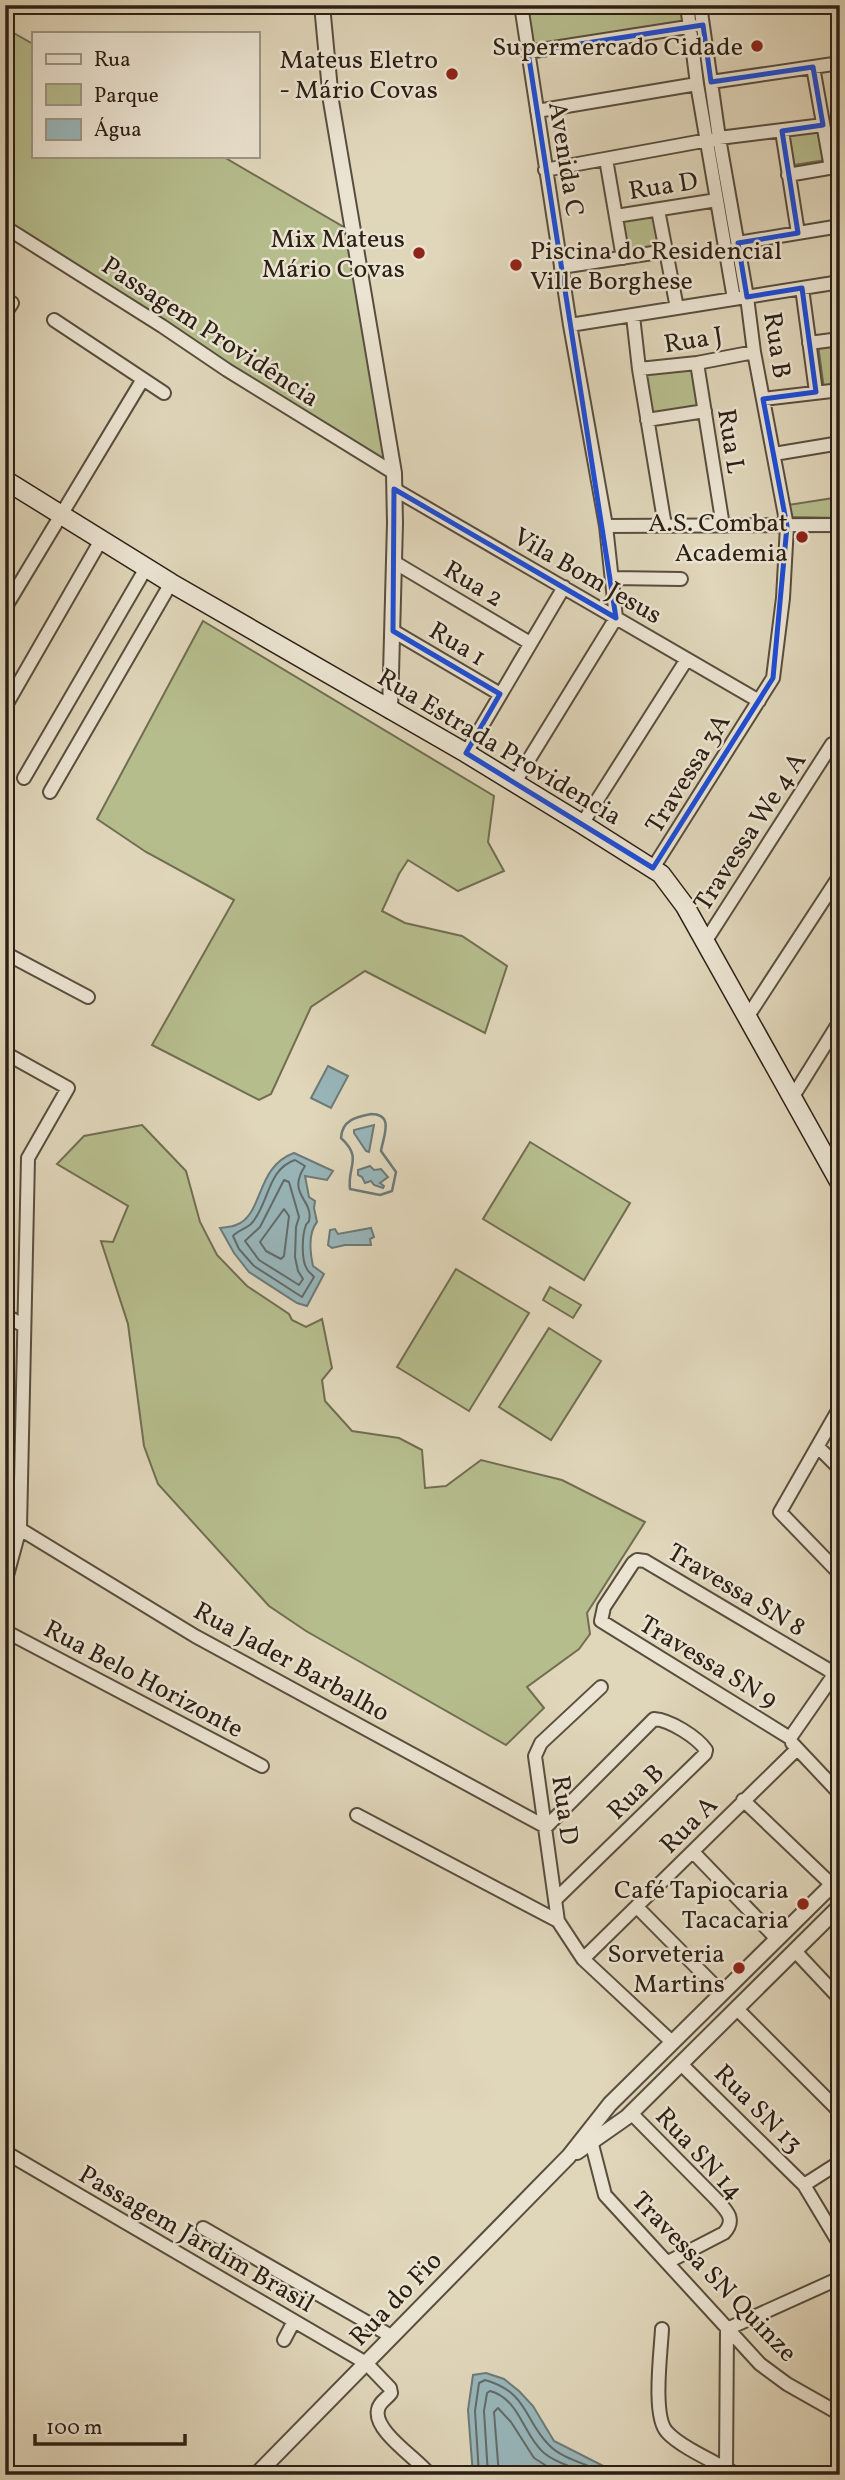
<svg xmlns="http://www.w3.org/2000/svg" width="845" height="2480" viewBox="0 0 845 2480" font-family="Vollkorn,serif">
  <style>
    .green { fill: #b6bd8d; stroke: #716e51; stroke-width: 2 }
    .water { fill: #98b6ba; stroke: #6d7a78; stroke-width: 2 }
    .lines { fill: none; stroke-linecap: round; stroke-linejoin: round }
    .shore { stroke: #626b68; stroke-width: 2 }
    .stream { stroke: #6d7a78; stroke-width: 2.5 }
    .minor-casing { stroke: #594e3e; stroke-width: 16 }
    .tertiary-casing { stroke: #594e3e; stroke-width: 18 }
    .secondary-casing { stroke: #2c2015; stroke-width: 21 }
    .minor { stroke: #ebe4d2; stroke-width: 12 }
    .tertiary { stroke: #ebe4d2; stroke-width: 14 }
    .secondary { stroke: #ebe4d2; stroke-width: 18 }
    .marked { fill: none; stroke: #1d4ed8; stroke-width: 5; stroke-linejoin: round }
    .poi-dot { fill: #8f2418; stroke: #ebe4d2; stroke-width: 2.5 }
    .labels { text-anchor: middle; stroke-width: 5; stroke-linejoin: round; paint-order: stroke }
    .poi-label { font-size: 26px; fill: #2c2015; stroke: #ebe4d2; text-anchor: end }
    .street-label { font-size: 26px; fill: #2c2015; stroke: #ebe4d2 }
  </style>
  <rect width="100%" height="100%" fill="#e0d6ba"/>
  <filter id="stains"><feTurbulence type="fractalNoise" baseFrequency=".00286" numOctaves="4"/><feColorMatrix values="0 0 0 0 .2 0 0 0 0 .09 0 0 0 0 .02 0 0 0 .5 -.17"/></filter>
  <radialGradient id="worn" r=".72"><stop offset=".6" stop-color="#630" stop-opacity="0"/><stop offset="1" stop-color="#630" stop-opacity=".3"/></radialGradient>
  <path class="green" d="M527,5h161l3,21 -157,24z
    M5,28l28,16v112h189l125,73 38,233 -380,-228z
    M821,128l5,32 -32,5 -5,-32z
    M662,207l7,43 -44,8 -7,-44z
    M840,342v44l-16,3 -6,-44z
    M694,367l7,43 -49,8 -6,-44z
    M840,497v21l-48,-1 -4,-12z
    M203,621l291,175 -6,46 16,29 -46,20 -50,-31 -9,14 -17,37 23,12 57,13 45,30 -22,67 -120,-62 -54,36 -40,87 -12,6 -107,-55 82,-145 -88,-48 -49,-33z
    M142,1125l44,46 14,51 17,33 30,31 42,28 3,6 14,7 16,-8 10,49 -10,12 3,21 27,30 47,7 23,12 3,38 21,-2 35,-26 81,20 83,42 -58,91 3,21 -11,15 -52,38 17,21 -38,37 -200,-114 -37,-25 -111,-122 -14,-38 -16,-122 -27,-83 12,1 15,-36 -71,-42 27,-28z
    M530,1142l100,61 -46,77 -101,-61z
    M456,1269l73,44 -60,98 -72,-44z
    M550,1287l31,18 -8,13 -30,-18z
    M549,1328l52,33 -50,79 -52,-33z"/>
  <path class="water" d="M328,1066l20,10 -17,32 -20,-10z
    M374,1125l-5,27 -3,-1 -12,-18v-3z
    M294,1153l39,18 -6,9 -22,-4 4,21 6,4 -1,7 3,14c-9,11 -7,30 -4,44l11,8 -17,32 -10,-3 -48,-31 -15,-19 -14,-25c5,-1 12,-1 16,-3 28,-10 19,-58 58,-72z
    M370,1166l4,4 7,-1 7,8 -8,6 4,3 -1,2 -9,-3 -3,-4 -6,2 -3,-6 -4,-2v-5z
    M371,1228l3,9 -4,2 1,6h-26l-13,3 -4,-3 2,-15 5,-1 3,5z
    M486,2373l18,6 15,12 14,15 21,35 67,34h-148l-5,-65 5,-35z"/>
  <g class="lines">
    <path class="shore" d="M295,1160l10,6c-19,29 9,33 4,55 -1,2 -3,3 -3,4 -4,10 -5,35 1,44 1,3 5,5 7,8l-12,20 -48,-31 -15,-17 -6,-13c4,-5 12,-7 18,-12 18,-19 16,-55 44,-64z
      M284,1180l5,2 10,35 -3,10 -1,30 3,14 5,8 -4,6 -40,-25 -14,-19 15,-14z
      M284,1209l5,7 -5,40 -3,3 -15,-8 -6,-9z
      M479,2475l-4,-64 4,-28 6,-3c43,12 39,40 64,65 14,15 41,19 59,30
      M488,2475l-4,-64 3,-18 3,-2c30,8 33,44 54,62 13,11 31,14 45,22
      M499,2475l-5,-63 4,-4 13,14 23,36 27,17"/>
    <path class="stream" d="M371,1114c24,0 12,23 10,37l15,21 -4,19 -12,4 -30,-6c-3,-23 13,-31 -9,-51 1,-18 15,-21 30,-24z"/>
    <g class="minor-casing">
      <path id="minor" d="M521,5l49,320 36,201 10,92
        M687,5l10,79 37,215
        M528,52l166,-26
        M813,67l18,101
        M711,82l129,-19
        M537,111l160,-27
        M782,131l16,102
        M606,159l17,99
        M545,170l174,-32 104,-13
        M788,175l52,-9
        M658,210l19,98
        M616,216l101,-16
        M5,227l157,99 65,44 167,103
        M738,243l102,-17
        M561,267l105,-16
        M802,288l14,104
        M5,314l7,-11
        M633,316l6,53 26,157
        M54,320l110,73
        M570,325l270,-43
        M809,343l31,-4
        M697,363l26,163
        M639,369l58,-6 57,-11
        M763,399l77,-9
        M647,420l58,-9
        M774,454l66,-11
        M394,489l365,212
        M606,526l234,-1
        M394,562l136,81
        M613,578l68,1
        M5,608l138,-229
        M393,631l107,63
        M5,707l96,-167
        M466,753l98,-166
        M24,778l122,-210
        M515,782l101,-164
        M50,792l121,-209
        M582,824l105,-165
        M653,868l120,-190 10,-80 4,-72 -33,-174 -7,-55 -28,-159 -19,-133
        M705,942l127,-198 8,5
        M5,953l83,44
        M746,1019l94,-144
        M5,1053l63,35 -40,70 -8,370 -15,55
        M792,1098l48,-77
        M5,1315l19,11
        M840,1407l-60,105 60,62
        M818,1447l22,22
        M5,1520l190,116 351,191 108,-108c16,1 43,18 52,31l-1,4 -149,145
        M5,1631l257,135
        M601,1687l-60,56 -6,13 23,165 25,38 89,83
        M790,1738l-189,-117 3,-14 29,-44 4,-3 8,1 182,108 13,11
        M790,1738l50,-72
        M792,1743l48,51
        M743,1800l89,85
        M357,1815l201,106
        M693,1852l84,87
        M637,1907l85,86
        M795,1951l45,48
        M583,1959l213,-209
        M737,2009l103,103
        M681,2064l123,121 36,60
        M631,2113l84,85c11,12 22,21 9,35l-56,29
        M589,2133l16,62 155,169 27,20 53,30
        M5,2152l361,211 24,25 1,5c-4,6 -12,9 -13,17 -5,21 40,49 52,65
        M804,2185l36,-23
        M203,2228l188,108
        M662,2329c-1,22 -10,88 5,103 13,15 52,32 71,43
        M727,2329l113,-51
        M284,2340l10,-19
        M726,2468l1,-139"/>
    </g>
    <g class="tertiary-casing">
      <path id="tertiary" d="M322,5l9,96 63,372 1,50 -5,188
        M577,2152l50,-35 213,-211
        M256,2475l313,-319 41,-52 230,-227"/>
    </g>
    <g class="secondary-casing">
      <path id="secondary" d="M5,480l166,103 295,170 116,71 79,50 24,32 155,277"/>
    </g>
    <use href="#minor" class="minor"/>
    <use href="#tertiary" class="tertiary"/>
    <use href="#secondary" class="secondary"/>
  </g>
  <path class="marked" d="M703,25l8,57 102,-15 10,58 -41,6 16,102 -60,10 9,54 55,-9 14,104 -53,7 24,127 -14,152 -120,190 -187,-115 34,-59 -107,-63 1,-142 222,129 -88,-566z"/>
  <g class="poi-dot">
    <circle cx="757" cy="46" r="7"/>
    <circle cx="452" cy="74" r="7"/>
    <circle cx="419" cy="253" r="7"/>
    <circle cx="516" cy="265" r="7"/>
    <circle cx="802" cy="537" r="7"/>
    <circle cx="803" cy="1904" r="7"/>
    <circle cx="739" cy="1968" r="7"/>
  </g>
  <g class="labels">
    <g class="poi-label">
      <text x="743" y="55">Supermercado Cidade</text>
      <text x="438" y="68">Mateus Eletro<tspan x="438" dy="30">- Mário Covas</tspan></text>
      <text x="405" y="247">Mix Mateus<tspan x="405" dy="30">Mário Covas</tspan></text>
      <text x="530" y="259" text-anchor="start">Piscina do Residencial<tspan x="530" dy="30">Ville Borghese</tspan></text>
      <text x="788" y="531">A.S. Combat<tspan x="788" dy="30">Academia</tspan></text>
      <text x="789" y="1898">Café Tapiocaria<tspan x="789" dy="30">Tacacaria</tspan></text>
      <text x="725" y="1962">Sorveteria<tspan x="725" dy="30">Martins</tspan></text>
    </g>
    <g class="street-label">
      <text transform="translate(567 159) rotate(81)" y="9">Avenida C</text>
      <text transform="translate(663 185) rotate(-9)" y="9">Rua D</text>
      <text transform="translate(211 331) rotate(33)" y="9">Passagem Providência</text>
      <text transform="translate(693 339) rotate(-9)" y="9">Rua J</text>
      <text transform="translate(778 345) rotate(81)" y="9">Rua B</text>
      <text transform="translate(732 441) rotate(81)" y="9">Rua L</text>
      <text transform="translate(588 575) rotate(30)" y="9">Vila Bom Jesus</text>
      <text transform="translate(474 583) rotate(31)" y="9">Rua 2</text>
      <text transform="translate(458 643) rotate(31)" y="9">Rua 1</text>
      <text transform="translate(500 746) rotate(31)" y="9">Rua Estrada Providencia</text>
      <text transform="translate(687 773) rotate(-58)" y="9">Travessa 3A</text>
      <text transform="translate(749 831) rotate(-57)" y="9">Travessa We 4 A</text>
      <text transform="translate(737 1589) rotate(31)" y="9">Travessa SN 8</text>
      <text transform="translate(292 1661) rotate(29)" y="9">Rua Jader Barbalho</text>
      <text transform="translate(709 1661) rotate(31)" y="9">Travessa SN 9</text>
      <text transform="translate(144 1678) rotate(28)" y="9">Rua Belo Horizonte</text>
      <text transform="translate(635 1791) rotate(-44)" y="9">Rua B</text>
      <text transform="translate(566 1810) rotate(82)" y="9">Rua D</text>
      <text transform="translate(688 1824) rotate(-45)" y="9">Rua A</text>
      <text transform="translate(759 2108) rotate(45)" y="9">Rua SN 13</text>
      <text transform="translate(700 2153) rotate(47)" y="9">Rua SN 14</text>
      <text transform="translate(197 2238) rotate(30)" y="9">Passagem Jardim Brasil</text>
      <text transform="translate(715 2276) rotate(46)" y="9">Travessa SN Quinze</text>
      <text transform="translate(395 2298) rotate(-46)" y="9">Rua do Fio</text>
    </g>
  </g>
  <rect width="845" height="2480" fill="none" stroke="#e0d6ba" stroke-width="28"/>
  <rect x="7" y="7" width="831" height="2466" fill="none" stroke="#2c2015" stroke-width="3.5"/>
  <rect x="14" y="14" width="817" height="2452" fill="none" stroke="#2c2015" stroke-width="2"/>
  <rect x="32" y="32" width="228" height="126" fill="#ebe4d2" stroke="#9f9686" stroke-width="2"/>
  <rect x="46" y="54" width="35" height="10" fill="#ebe4d2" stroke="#9f9686" stroke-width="2"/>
  <text x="94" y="66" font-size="21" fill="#2c2015">Rua</text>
  <rect x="46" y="84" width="35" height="21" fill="#b6bd8d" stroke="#9f9686" stroke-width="2"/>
  <text x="94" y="102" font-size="21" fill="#2c2015">Parque</text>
  <rect x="46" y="119" width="35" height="21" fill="#98b6ba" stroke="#9f9686" stroke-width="2"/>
  <text x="94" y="136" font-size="21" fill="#2c2015">Água</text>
  <path d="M35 2434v10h150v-10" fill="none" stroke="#2c2015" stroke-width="3.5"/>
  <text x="46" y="2434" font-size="21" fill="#2c2015" stroke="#ebe4d2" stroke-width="5" paint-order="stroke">100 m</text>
  <rect width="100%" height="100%" filter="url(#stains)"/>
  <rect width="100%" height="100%" fill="url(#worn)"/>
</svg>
